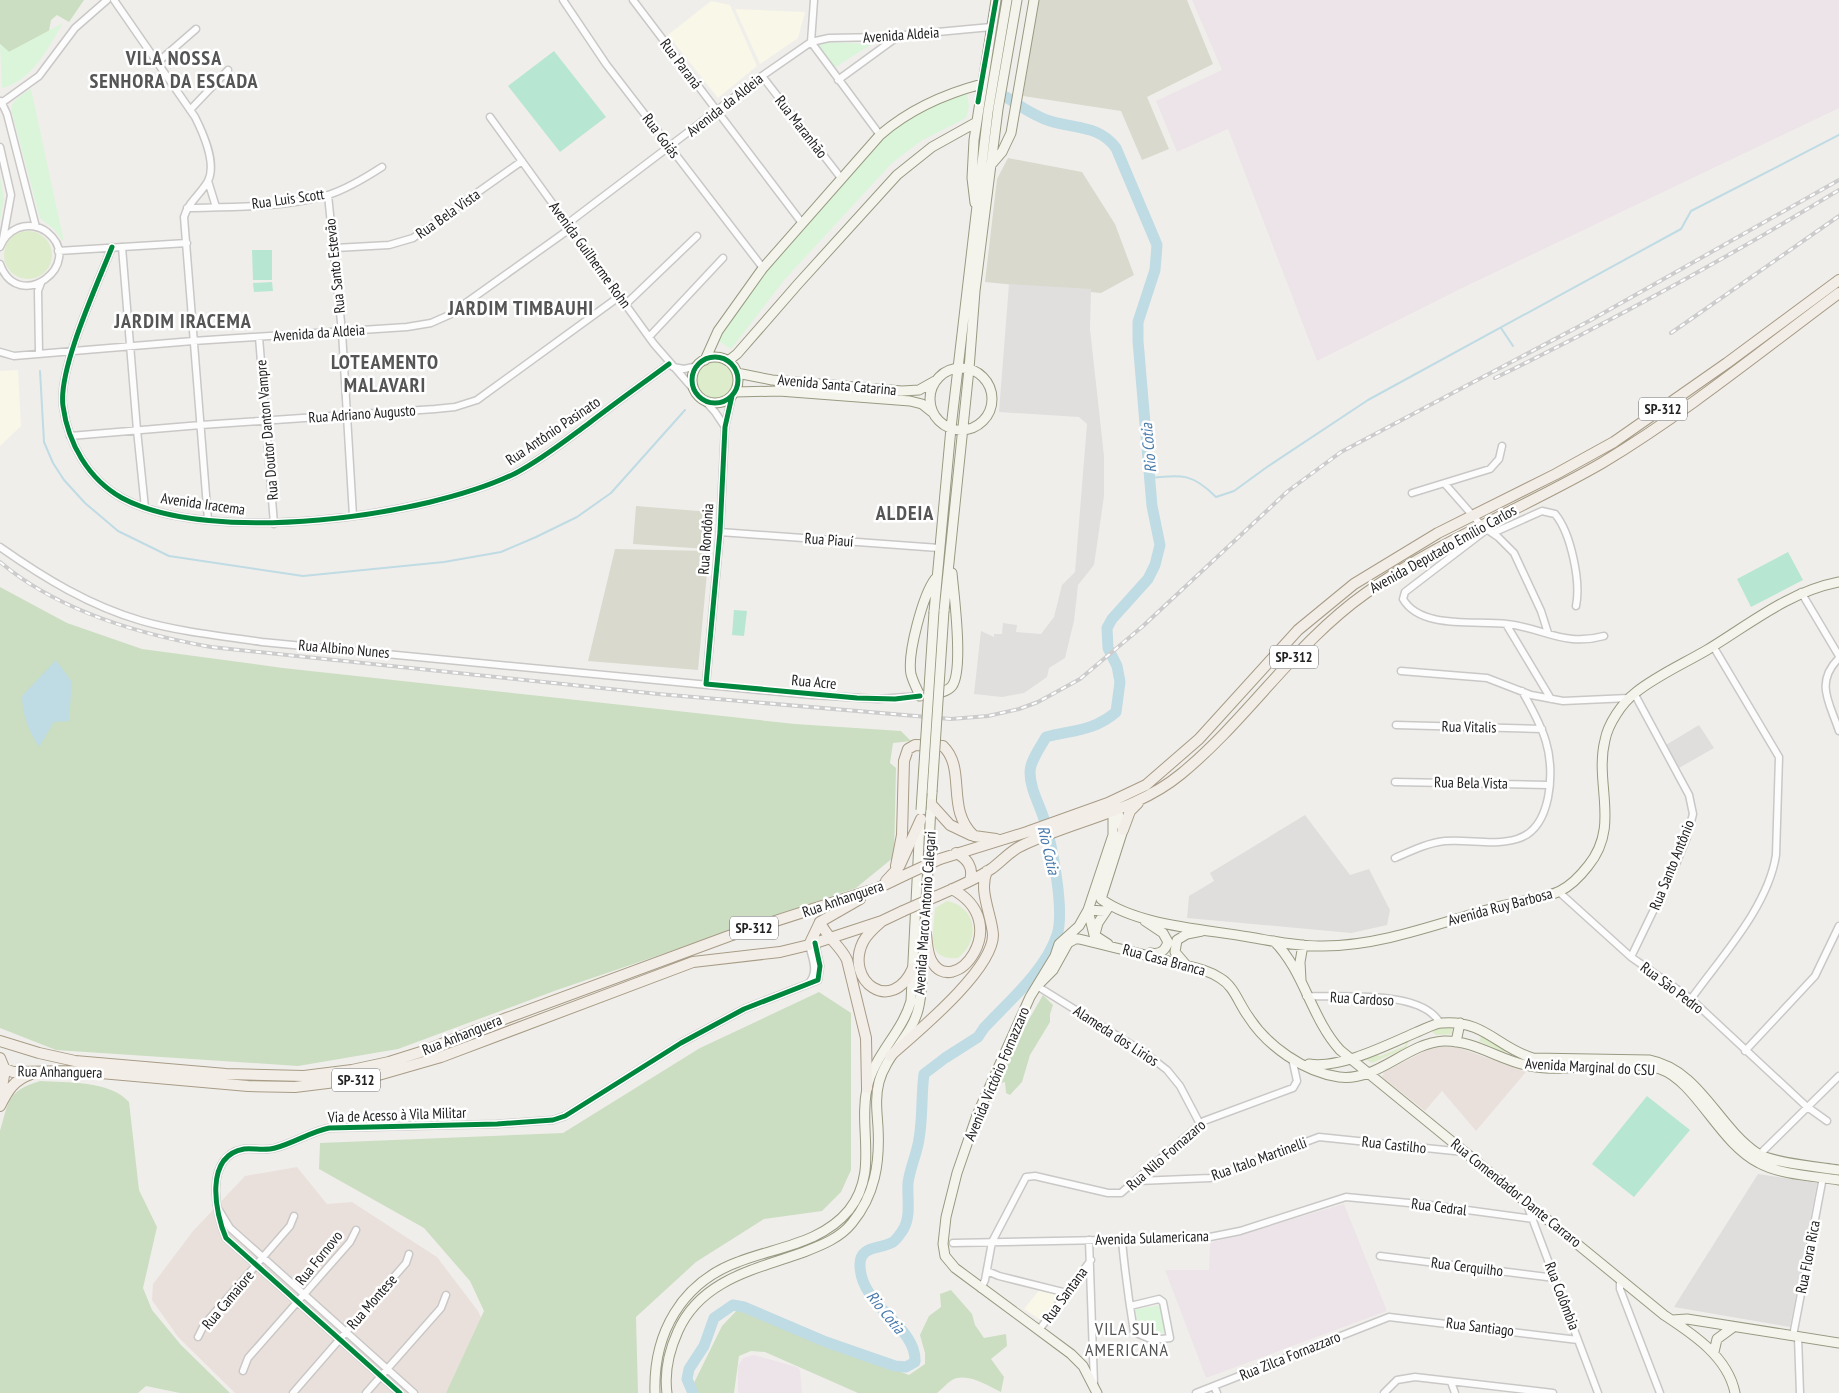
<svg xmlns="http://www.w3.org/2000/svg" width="1839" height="1393" viewBox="0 0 1839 1393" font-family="'PT Sans Narrow',sans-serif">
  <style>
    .residential { fill: #dfdedc }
    .industrial { fill: #ede4e9 }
    .education { fill: #f8f7e8 }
    .military { fill: #eae0db }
    .construction { fill: #d9d9cd }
    .grass { fill: #ddeccb }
    .forest { fill: #cbdec1 }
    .park { fill: #daf5da }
    .pitch { fill: #b7e6d2 }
    .parking { fill: #e0dfde }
    .water { fill: #bfdbe3 }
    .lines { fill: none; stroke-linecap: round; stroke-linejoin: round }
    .stream { stroke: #bfdbe3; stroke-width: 2 }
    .river { stroke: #bfdbe3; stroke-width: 11 }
    .street-casing { stroke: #c9c8c7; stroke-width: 9 }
    .secondary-casing { stroke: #999a82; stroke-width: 11 }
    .primary-casing { stroke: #a79c86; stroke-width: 12 }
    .street { stroke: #fdfcfc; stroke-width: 6 }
    .secondary { stroke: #f4f4ed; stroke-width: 9 }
    .primary { stroke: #f3ede7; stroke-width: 10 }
    .rail-casing { stroke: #ccc; stroke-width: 4 }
    .rail { stroke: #fff; stroke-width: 2; stroke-dasharray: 5.5; stroke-linecap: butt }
    .secondary-bridge-casing { stroke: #999a82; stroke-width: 11; stroke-linecap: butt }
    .primary-bridge-casing { stroke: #a79c86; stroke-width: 12; stroke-linecap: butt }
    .secondary-bridge { stroke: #f4f4ed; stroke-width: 9 }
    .primary-bridge { stroke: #f3ede7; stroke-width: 10 }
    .cycleway-casing { stroke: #fff; stroke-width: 8 }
    .cycleway { stroke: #00873e; stroke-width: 5 }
    .labels { text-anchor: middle; stroke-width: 5; stroke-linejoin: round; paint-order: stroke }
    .shield { fill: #fff; stroke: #646464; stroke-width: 1 }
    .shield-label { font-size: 14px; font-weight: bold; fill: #222 }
    .street-label { font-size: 15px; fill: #222; stroke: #fff }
    .water-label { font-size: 16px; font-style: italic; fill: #4a7aab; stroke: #fff }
    .quarter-label { font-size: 18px; letter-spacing: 1px; fill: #555; stroke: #fff }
    .district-label { font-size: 20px; font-weight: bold; letter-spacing: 1px; fill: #555; stroke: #fff }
  </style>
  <rect width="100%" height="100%" fill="#f0eeeb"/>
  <path class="residential" d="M1699,725l15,23 -35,20 -13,-23z
    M1305,815l45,60 19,-6 21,41 -3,15 -36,8 -164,-15 2,-22 25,-15 -4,-8z
    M1758,1174l59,9 -27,144 -116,-20z"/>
  <path class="industrial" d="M1192,0h647v108l-379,181 -143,72 -89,-232 -51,23 -21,-51 66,-31z
    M1344,1204l43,107 -181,67 -41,-108h44l1,-27z
    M754,1355l43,12 3,3 2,23h-64v-27l5,-8z"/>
  <path class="education" d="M711,1l19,4 27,61 -39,32 -50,-63z
    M735,9l70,3 -7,26 -38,26z
    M18,370l3,56 -21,20v-75z
    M1040,1289l21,6 -19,26 -18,-12z"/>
  <path class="military" d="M1437,1045l23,3 66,24 -50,59 -34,-40 -17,20 -43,-34 2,-5z
    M297,1167l30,37 25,-2 85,55 41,54 7,15 -24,67h-226l-57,-56 -26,-37 1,-16 40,-53 52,-55z"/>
  <path class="construction" d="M1038,0h149l26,64 -66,33 22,52 -27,11 -21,-49 -98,-15z
    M1008,158l74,14 33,52 19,51 -33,18 -116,-11 12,-103z
    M636,506l75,6 -4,37 -74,-5z
    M615,549l94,2 -11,119 -110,-9z"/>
  <path class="grass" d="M4 255a24 24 0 1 1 48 0a24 24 0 1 1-48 0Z
    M697 380a18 18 0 1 1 36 0a18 18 0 1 1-36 0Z
    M947,901c30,6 34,39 11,57 -34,3 -24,-26 -23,-50z
    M1441,1027h12l-1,7 -16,1 -5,-4 -23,11 -2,6 -34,15 -7,-4 10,-5 5,2 25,-10 2,-6z
    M1482,1035l25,15 -2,3 -26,-12z"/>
  <path class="forest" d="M0,0h84l-15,22 -12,-7 -6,5 -2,11 -40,21 -9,-8z
    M0,587l67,36 75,26 141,19 512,56 106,7 10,10 -18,2 -3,20 6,5 -2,89 -38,31 -299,102 -159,59 -100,17 -242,-16 -56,-22z
    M819,992l32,21v157l-10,22 -19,19 -58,8 -68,43 -60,55 2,76h-192l38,-82 -14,-30 -46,-53 -105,-59 1,-26 243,-10 137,-85z
    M1043,995l10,10 -3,9v8l-20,33 -8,27 -12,13 -4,-2 -1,-11 -8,2 16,-37z
    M40,1081c27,2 69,-1 89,21l10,88 18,37 -14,61 9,22 29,35 49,48h-50l-34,-7 -8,7h-138v-262c9,-30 7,-40 40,-50z
    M951,1290l21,24 3,11 9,13 22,-4 1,12 -16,13 13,18 -3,15c-13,-6 -34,-20 -49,-12 -5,3 -10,9 -15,13h-79l-93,-41 -14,-1 -12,5 -5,37h-45l33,-67 16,-17 171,66 16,-11v-11l-5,-18 9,-19 12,-9 -1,-13z"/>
  <path class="park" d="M63,23c-15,25 -31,58 -61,65l-2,-44 9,8z
    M824,42l48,2 -38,24 -20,-22z
    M31,89l32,148v4l-9,-12 -14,-11 -29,-109c2,-10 12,-15 20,-20z
    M967,93l2,13 -3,12 -45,23 -29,22 -107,116 -54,70 -11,-7 -1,-9 50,-71 113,-125 38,-26z
    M0,177l4,22 -4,22z
    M1163,1305l3,27 -13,3 -16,-9 -1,-17z"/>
  <path class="pitch" d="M554,51l52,66 -46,35 -52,-66z
    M252,250h20v30h-19z
    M272,282l1,9 -19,1 -1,-9z
    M1788,552l15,28 -52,27 -14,-28z
    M734,610l13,1 -3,25 -12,-1z
    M1647,1096l43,34 -56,67 -42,-33z"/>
  <path class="parking" d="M1009,284l82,5 -1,40 14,127v40l-10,69 -16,20 -4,36 -9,37 -16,10 -2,9 -23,16 -22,4 -28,-3 7,-63 13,6v-3h8l1,-11 14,2 -1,7 25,2 13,-17 8,-32 13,-13 12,-148 -8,-7 -80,-5z"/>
  <path class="water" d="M56,660l16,22 -3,39 -15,1 -15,25c-10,-15 -17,-33 -17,-51z"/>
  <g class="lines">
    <path class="stream" d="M1501,328l12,18
      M40,371l4,71 9,21 11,17 21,23 33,28 51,25 134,20 141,-14 57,-10 35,-15 41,-20 34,-24 74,-83
      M1151,478c31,-4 42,-4 65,19l18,-6 33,-24 101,-67 313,-171 10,-18 148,-76"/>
    <path class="river" d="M693,1393l-6,-14 2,-10 15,-23 10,-28 19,-13 11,2 82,35 69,24 11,1 9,-5c2,-36 -54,-55 -55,-96 -1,-21 19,-16 33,-24 3,-2 9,-10 11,-14 7,-13 3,-31 4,-45 2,-16 9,-29 11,-44 4,-22 2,-43 5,-65l21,-16 33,-21 6,-9c25,-27 61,-57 73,-93 8,-24 -5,-91 -13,-116 -5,-16 -14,-30 -14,-47 0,-11 11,-26 16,-35 27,-7 48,-6 70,-25l4,-30 -3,-16 -9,-18 -1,-20 5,-9 36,-40 7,-14 5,-20 -8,-39 -14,-165v-19l17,-52 2,-25 -41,-97c-17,-23 -41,-19 -66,-27 -16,-5 -30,-15 -44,-24"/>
    <g class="street-casing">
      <path id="street" d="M114,0l81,117c8,16 22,46 13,64 -7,13 -20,21 -24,36l24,303
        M563,0l43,64 157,204
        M633,0l169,223
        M811,42l69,93
        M811,42l3,-42
        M158,62l38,-33
        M762,76l79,102
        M838,80l59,-43
        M1,101l6,13 29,113
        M0,104l39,-28 36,-48 32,-28
        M190,110l38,-40
        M490,117l164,227 41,47
        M0,147l11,48 -8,44
        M208,181l8,26
        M328,195l14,137 11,184
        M187,208c46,-1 96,0 141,-13 19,-6 37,-17 54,-28
        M567,224l195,-148 49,-34 18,-4 55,-1 107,-10
        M0,247c3,-8 9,-15 18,-19 10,-4 21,-2 29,4 40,32 -29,83 -47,32
        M112,247c-15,38 -54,122 -49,159 5,37 25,73 59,92 89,48 305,19 394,-25 25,-13 49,-32 72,-49 27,-21 54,-40 81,-60
        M122,247l15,183 8,78
        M335,248l54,-3 24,-7 109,-77
        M58,251l129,-8
        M626,304l71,-68
        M259,337l15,187
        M649,337l74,-79
        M0,352l14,4 179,-15 214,-14 24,-4 18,-8 122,-87
        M39,353l-1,-62 3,-8
        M673,367l11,2 14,-3
        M705,401l10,11 10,15
        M70,436l131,-11 234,-16 20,-2 22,-7 143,-104
        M1445,484l37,42 16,11 16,16 27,58 7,22
        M1412,493l78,-24 9,-10 3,-13
        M1486,530l-81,62 -2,7c18,31 74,21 104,25 37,4 57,23 97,12
        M720,532l219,16
        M1493,533l49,-22 13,3c16,19 26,68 21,92
        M0,547c44,31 90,59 142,74 39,11 80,15 120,21l550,53 66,4 42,-3
        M1801,592l38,64
        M1506,624l45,75
        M1839,658c-25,25 -9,45 0,73
        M1401,671l86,7 44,17 32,6 66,-3
        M706,684l14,-152 5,-105 7,-31
        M1396,725l146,4
        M1395,782l153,3
        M1395,858c16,-7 32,-15 50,-17 24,-2 49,5 72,-2 35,-10 38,-68 29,-97 -5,-18 -15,-35 -24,-51
        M1559,892l72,65 60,42 115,107 21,15
        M1631,957l45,-93 11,-27 6,-23 -4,-19 -55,-102
        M809,983c10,-12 3,-25 0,-38
        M1037,986l108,67 22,17 13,16 20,38
        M1306,996c35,2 115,-7 134,27
        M1691,999c30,-42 77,-92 85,-144l3,-98 -66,-111
        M1745,1051l70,-75 24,-50
        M1758,1156l81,-80
        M1138,1181l72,-3 109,-41 145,15
        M1526,1202l72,191
        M219,1210l11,18 18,16 166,149
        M1089,1240l5,144
        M1122,1241c3,31 7,61 12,91l19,8 17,-2 -7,-36 -4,-3 -29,7
        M953,1243l252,-5 35,-7 106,-34 84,8 103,14
        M1380,1256l175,22
        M987,1271l12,5 68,17
        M1620,1278v11l40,104
        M981,1289l4,-9 7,-38 34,-65 9,-1 73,17h13l83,-72 89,-33 4,-7 -5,-23
        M1039,1330l52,-70
        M1793,1336l30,-159
        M198,1337l6,-12 86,-99 4,-10
        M1798,1337l2,56
        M243,1371l5,-13 102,-116 6,-12
        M1451,1382l4,11
        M1214,1386l3,7
        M293,1393l113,-130 3,-9
        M366,1393l75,-85 5,-13
        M400,1393l-174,-155c-11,-25 -22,-82 18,-89 10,-1 21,2 31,-1 19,-5 35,-16 54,-20l168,-4 56,-4 12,-4 116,-73 37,-20 26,-14 74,-29 2,-14 -5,-23
        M1196,1393l193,-76 189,23
        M1384,1393l13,-13 18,-3 138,16"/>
    </g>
    <g class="secondary-casing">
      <path id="secondary" d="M990,166l12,-14 9,-19 23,-133
        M975,203l-3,-25 2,-38 22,-140
        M692 380a23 23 0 1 1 46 0a23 23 0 1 1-46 0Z
        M705,360l13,-29 45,-63 117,-133c30,-26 64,-41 102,-51
        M728,361l9,-7 61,-70 99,-109 35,-28 43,-24
        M930 399a31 31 0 1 1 62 0a31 31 0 1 1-62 0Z
        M737,373l35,7 130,11 17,-1 16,-9
        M735,392l44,-1 131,10 12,3 10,8
        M935,579c-12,16 -28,75 -24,95 2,8 6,15 9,22 9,-2 26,-2 32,-10 12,-16 2,-91 0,-113
        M944,611l25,-242 6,-78 23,-182 19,-109
        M934,612l17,-184 37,-316 19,-112
        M1115,803l8,27 -22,69c37,27 103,30 148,38 24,4 50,10 74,9 60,0 121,-25 178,-40 16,-4 45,-8 59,-15 10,-5 21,-16 28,-25 33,-40 6,-82 17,-126 3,-16 17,-37 30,-47 21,-17 48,-29 72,-43 43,-26 81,-58 132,-68
        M1145,921l18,12 5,9c-3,9 -8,13 -18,11
        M1095,934l3,-11 10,-15
        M1274,941c30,30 37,77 66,109l324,265c29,19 64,42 71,78
        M1108,944l-14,-9 -6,-25 25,-75v-19l-4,-10
        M1187,966l-12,-14 2,-12 10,-6 15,-3
        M1301,980l-1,-18 3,-17
        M1037,986l16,-16 15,-27 7,-4h4c32,8 65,15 97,24 15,4 31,6 44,15 14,8 19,26 28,38 19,30 56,56 91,61 39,5 67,-34 105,-36 30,-1 57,20 86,25 43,8 88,-9 130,3 36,12 59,74 99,94 22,12 55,13 80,17
        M1456,1042l4,-19
        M1309,1064c31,5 78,-19 108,-32 8,-3 18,-9 25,-9 41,-4 58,26 91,35l116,2c51,10 68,66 108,93 14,10 63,14 82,17
        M1672,1320l15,-1 152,24
        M1714,1352l3,-13 15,-11
        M655,1393c-2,-59 26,-110 83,-131 38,-15 83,-18 111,-52 30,-38 9,-80 18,-122 7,-33 35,-55 44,-87l9,-179
        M667,1393c-3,-22 2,-42 11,-62 23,-52 79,-62 126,-79 18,-7 36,-14 48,-29 23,-28 28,-60 26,-96 -1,-15 -3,-30 1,-45 7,-27 32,-45 39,-72 5,-18 4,-38 5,-57 5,-53 5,-107 9,-161
        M1097,1393l-14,-27 -12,-12 -116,-86 -10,-12 -2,-12 3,-27 11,-44 20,-58 53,-118 25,-41 4,-12 20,-18 9,-16 17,1"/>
    </g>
    <g class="primary-casing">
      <path id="primary" d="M931,804l19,21 21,10
        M1123,830l7,-19 8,-8
        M956,853c11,5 18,15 14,27
        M940,859l87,-27 81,-29 38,-18 53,-46 99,-109 56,-46 84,-51 118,-59 58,-32 113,-79 112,-83
        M896,866l6,-31 2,-74 4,-12 7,-4 28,1c24,23 2,63 31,90l22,3
        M886,881l13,-14 22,-48
        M937,896c18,-8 38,-16 54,-27 10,-7 19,-18 30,-23 53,-26 114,-34 160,-72 67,-55 114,-131 185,-181 73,-52 158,-85 236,-130 83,-50 159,-112 237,-170
        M860,899l-40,23c6,15 20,23 27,38l19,78 1,50
        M881,922c-7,6 -14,12 -18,20 -19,39 29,74 50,26
        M926,934c1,8 1,18 5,26 21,42 86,-36 21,-71
        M809,945l11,-23
        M0,1041l39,12 36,8 151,13 78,2 48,-6 37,-8 35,-11 80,-32 225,-83 149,-48 27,-13
        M890,1056c26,-23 103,-86 103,-121 -1,-20 -15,-44 -6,-64
        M0,1058l5,12 -5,28
        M0,1067l13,5 65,-1 170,15 47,1 73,-9 73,-21 252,-95 87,-10 29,-7 73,-24 21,-10
        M0,1106c8,-16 14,-26 31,-32"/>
    </g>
    <use href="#street" class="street"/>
    <use href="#secondary" class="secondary"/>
    <use href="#primary" class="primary"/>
    <g class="rail-casing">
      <path id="rail" d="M1671,333l168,-117
        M1495,378c117,-57 232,-120 344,-188
        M0,562c58,49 138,72 211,85l447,47 293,25 37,-3 31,-7 19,-7 42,-23 63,-53 145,-135 53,-39 250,-132 248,-140"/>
    </g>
    <use href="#rail" class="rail"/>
    <g class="secondary-bridge-casing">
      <path id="secondary-bridge" d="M932,792l12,-181
        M921,810l13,-198"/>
    </g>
    <g class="primary-bridge-casing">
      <path id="primary-bridge" d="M905,875l35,-16
        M903,911l34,-15"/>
    </g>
    <use href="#secondary-bridge" class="secondary-bridge"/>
    <use href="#primary-bridge" class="primary-bridge"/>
    <g class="cycleway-casing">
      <path id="cycleway" d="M978,102l18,-102
        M112,247c-15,38 -54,122 -49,159 5,37 25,73 59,92 89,48 305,19 394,-25 25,-13 49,-32 72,-49 27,-21 54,-40 81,-60
        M692 380a23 23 0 1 1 46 0a23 23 0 1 1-46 0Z
        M732,396l-7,31 -5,105 -14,152 151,14 38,1 25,-3
        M400,1393l-174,-155c-11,-25 -22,-82 18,-89 10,-1 21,2 31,-1 19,-5 35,-16 54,-20l168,-4 56,-4 12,-4 116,-73 37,-20 26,-14 74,-29 2,-14 -5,-23"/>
    </g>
    <use href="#cycleway" class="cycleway"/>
  </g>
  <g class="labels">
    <g class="shield">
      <rect x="1639" y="397.5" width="48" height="23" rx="4"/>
      <rect x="1270" y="645.5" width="48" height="23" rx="4"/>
      <rect x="730" y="916.5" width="48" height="23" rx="4"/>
      <rect x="332" y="1068.5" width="48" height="23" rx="4"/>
    </g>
    <g class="shield-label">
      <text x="1663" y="414">SP-312</text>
      <text x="1294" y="662">SP-312</text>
      <text x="754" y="933">SP-312</text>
      <text x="356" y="1085">SP-312</text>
    </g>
    <g class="street-label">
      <text transform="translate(901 35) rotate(-4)" y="5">Avenida Aldeia</text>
      <text transform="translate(681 64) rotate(53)" y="5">Rua Paraná</text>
      <text transform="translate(725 105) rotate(-38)" y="5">Avenida da Aldeia</text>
      <text transform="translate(801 127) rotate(52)" y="5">Rua Maranhão</text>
      <text transform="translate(661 136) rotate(53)" y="5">Rua Goiás</text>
      <text transform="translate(288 199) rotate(-8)" y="5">Rua Luis Scott</text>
      <text transform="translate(448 214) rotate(-35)" y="5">Rua Bela Vista</text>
      <text transform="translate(590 255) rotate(54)" y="5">Avenida Guilherme Rohn</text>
      <text transform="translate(335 266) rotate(-96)" y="5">Rua Santo Estevão</text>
      <text transform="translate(319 333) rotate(-4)" y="5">Avenida da Aldeia</text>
      <text transform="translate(837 385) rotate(5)" y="5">Avenida Santa Catarina</text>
      <text transform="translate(362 414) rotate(-4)" y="5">Rua Adriano Augusto</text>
      <text transform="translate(267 430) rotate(-95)" y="5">Rua Doutor Danton Vampre</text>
      <text transform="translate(553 431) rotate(-34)" y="5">Rua Antônio Pasinato</text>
      <text transform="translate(203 504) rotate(8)" y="5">Avenida Iracema</text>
      <text transform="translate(706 539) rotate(-86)" y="5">Rua Rondônia</text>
      <text transform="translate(829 540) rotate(4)" y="5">Rua Piauí</text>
      <text transform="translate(1443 549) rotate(-29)" y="5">Avenida Deputado Emílio Carlos</text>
      <text transform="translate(344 649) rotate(5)" y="5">Rua Albino Nunes</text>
      <text transform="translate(814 682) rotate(5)" y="5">Rua Acre</text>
      <text transform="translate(1469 727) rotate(1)" y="5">Rua Vitalis</text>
      <text transform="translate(1471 783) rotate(1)" y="5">Rua Bela Vista</text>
      <text transform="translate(1672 865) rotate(-68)" y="5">Rua Santo Antônio</text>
      <text transform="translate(843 899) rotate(-19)" y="5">Rua Anhanguera</text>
      <text transform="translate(1500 907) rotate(-15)" y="5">Avenida Ruy Barbosa</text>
      <text transform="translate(925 913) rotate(-86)" y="5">Avenida Marco Antonio Calegari</text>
      <text transform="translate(1164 960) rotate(15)" y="5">Rua Casa Branca</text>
      <text transform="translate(1672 988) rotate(37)" y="5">Rua São Pedro</text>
      <text transform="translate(1362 999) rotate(3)" y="5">Rua Cardoso</text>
      <text transform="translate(462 1035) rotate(-22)" y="5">Rua Anhanguera</text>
      <text transform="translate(1116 1036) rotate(33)" y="5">Alameda dos Lirios</text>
      <text transform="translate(1590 1067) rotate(3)" y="5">Avenida Marginal do CSU</text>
      <text transform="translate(60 1072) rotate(1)" y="5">Rua Anhanguera</text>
      <text transform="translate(997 1074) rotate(-67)" y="5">Avenida Victório Fornazzaro</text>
      <text transform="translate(397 1115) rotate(-2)" y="5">Via de Acesso à Vila Militar</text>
      <text transform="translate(1394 1145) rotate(6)" y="5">Rua Castilho</text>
      <text transform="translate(1166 1155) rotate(-41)" y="5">Rua Nilo Fornazaro</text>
      <text transform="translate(1259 1159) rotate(-20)" y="5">Rua Italo Martinelli</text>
      <text transform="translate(1516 1193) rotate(39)" y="5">Rua Comendador Dante Carraro</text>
      <text transform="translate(1439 1207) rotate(7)" y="5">Rua Cedral</text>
      <text transform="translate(1152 1238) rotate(-2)" y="5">Avenida Sulamericana</text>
      <text transform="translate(1808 1257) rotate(-79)" y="5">Rua Flora Rica</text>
      <text transform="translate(319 1258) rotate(-51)" y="5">Rua Fornovo</text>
      <text transform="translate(1467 1267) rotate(7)" y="5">Rua Cerquilho</text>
      <text transform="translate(1065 1295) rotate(-54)" y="5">Rua Santana</text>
      <text transform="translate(1562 1296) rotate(69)" y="5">Rua Colômbia</text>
      <text transform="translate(228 1300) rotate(-50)" y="5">Rua Camaiore</text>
      <text transform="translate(372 1302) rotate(-49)" y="5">Rua Montese</text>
      <text transform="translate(1480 1327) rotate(7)" y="5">Rua Santiago</text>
      <text transform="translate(1290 1356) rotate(-22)" y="5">Rua Zilca Fornazzaro</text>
    </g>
    <g class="water-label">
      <text transform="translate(1148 448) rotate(-95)" y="6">Rio Cotia</text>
      <text transform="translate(1049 850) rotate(77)" y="6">Rio Cotia</text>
      <text transform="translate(886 1312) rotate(51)" y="6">Rio Cotia</text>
    </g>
    <g class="quarter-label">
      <text x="1127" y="1335">VILA SUL<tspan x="1127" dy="21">AMERICANA</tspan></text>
    </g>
    <g class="district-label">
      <text x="174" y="65">VILA NOSSA<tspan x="174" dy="23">SENHORA DA ESCADA</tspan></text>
      <text x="521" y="315">JARDIM TIMBAUHI</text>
      <text x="183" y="328">JARDIM IRACEMA</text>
      <text x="385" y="369">LOTEAMENTO<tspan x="385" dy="23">MALAVARI</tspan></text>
      <text x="905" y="520">ALDEIA</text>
    </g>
  </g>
</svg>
